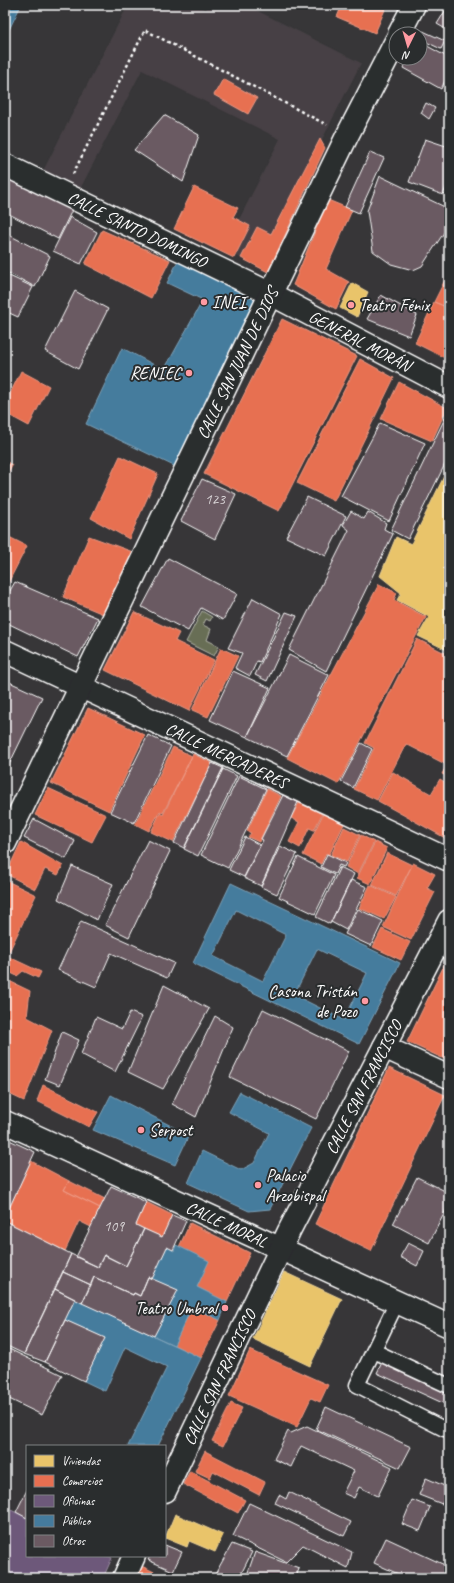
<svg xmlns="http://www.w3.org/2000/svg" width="454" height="1583" viewBox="0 0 454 1583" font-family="Caveat,sans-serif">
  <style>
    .built { fill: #474145 }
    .green { fill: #686e54; stroke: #b4b6aa }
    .homes { fill: #e9c46a; stroke: #f0d697 }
    .shops { fill: #e76f51; stroke: #ee9a85 }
    .offices { fill: #6d597a; stroke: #998ba2 }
    .public { fill: #457b9d; stroke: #7da3ba; fill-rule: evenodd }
    .building { fill: #6b5a62; stroke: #fff }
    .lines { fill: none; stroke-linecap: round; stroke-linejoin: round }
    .lane-casing { stroke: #fff; stroke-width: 17 }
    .street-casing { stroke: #fff; stroke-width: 25 }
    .path { stroke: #fff; stroke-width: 2.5; stroke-dasharray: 3 3; stroke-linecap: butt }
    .lane { stroke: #2a2d2e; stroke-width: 14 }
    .street { stroke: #2a2d2e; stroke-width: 22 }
    .poi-dot { fill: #ff9aa2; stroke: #2a2d2e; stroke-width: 1.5 }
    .labels { text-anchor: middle; stroke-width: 4; stroke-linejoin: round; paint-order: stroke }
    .number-label { font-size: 15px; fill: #dad6d8 }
    .street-label { font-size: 17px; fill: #fff; stroke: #2a2d2e }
    .poi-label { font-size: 17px; fill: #fff; stroke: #2a2d2e; text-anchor: start }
  </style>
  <rect width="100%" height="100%" fill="#373638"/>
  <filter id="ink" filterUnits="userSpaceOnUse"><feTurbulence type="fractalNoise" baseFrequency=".025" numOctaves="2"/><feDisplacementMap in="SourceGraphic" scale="8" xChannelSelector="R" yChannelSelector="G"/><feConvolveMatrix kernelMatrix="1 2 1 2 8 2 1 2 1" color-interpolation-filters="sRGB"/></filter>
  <g filter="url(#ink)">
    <path class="built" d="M128,5h68l10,5 2,-5h38l115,58 -104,204 -33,-18 56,-110 -138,-69 -62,119 -37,-18z"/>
    <path class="green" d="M202,611l10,6 -2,4 -4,-2 -3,6 8,4 -4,11 12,6 -5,10 -28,-14z"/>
    <path class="homes" d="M352,283l16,9 -11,25 -17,-9z
      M449,466v185l-31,-15 11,-19 -32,-17 4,-7 -21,-17 16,-39 15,7z
      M284,1272l58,27 -32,67 -57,-27z
      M175,1514l48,21 -8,17 -26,-11 -2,6 -22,-9z"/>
    <path class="shops" d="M342,5h45l-12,28 -38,-16z
      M223,79l34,19 -9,16 -34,-19z
      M320,139l5,9 -57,124 -27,-14 16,-31 14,7z
      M194,187l44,21 -5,9 17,9 -16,32 -60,-29z
      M328,200l24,10 -26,59 23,13 -13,27 -43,-24z
      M102,230l68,30 -19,38 -66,-34z
      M449,272v36l-15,-6z
      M434,302l15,6 -1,16 1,1v35l-34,-17z
      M282,319l75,37 -78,155 -75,-37z
      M360,359l34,19 -60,123 -37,-18z
      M21,371l28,15 -20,40 -24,-13v-9z
      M399,382l48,26 -15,33 -51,-22z
      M120,456l38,18 -29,65 -38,-21z
      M5,461l7,4 -7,13z
      M5,535l22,11 -22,43z
      M89,536l44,16 -30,62 -40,-17z
      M379,584l18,9 -3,7 32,17 -88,167 -51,-26z
      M134,612l45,21 -4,8 39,19 -25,51 -84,-41z
      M417,639l32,16v122l-7,-3 5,-9 -41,-21 -29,56 -23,-11 20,-41 -9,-5z
      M221,648l17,8 -30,61 -16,-7z
      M88,708l57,27 -36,76 -58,-28z
      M173,747l19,9 -29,57 -3,-2 -11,20 -14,-7z
      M193,754l19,9 -39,79 -22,-10 9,-19 3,2z
      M393,772l38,22 9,-15 9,6v51l-2,3 -69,-38z
      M48,788l58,27 -14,27 -57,-27z
      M267,789l14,7 -22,46 -11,-5 3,-4 -4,-2z
      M299,803l23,11 -8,16 -5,-2 -9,20 -11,-6 10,-20 -8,-4z
      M323,814l21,10 -15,31 -3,-2 -5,11 -18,-9z
      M344,827l16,8 -13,27 -16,-7z
      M361,835l13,7 -16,32 -12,-7z
      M21,842l42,24 -5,9 -13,-6 -10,20 -29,-15z
      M375,842l12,6 -17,36 -13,-6z
      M387,853l25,12 -16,31 -24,-11z
      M413,863l22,11 -8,14 8,4 -24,48 -28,-13z
      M5,880l31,15 -29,61 34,16 -3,6 -15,-7 -6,5 -12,-6z
      M370,885l26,12 -12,22 -25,-11z
      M382,929l28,13 -9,18 -28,-13z
      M449,955v106l-42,-19z
      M5,979l25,12 -3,26 25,13 -28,71 -19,-9z
      M389,1068l56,27 -74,156 -56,-27z
      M43,1085l55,27 -9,15 -52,-26z
      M31,1161l38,20 -5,9 36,18 -9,19 -12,-6 -14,30 -60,-30v-4z
      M69,1181l36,18 -5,9 -36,-18z
      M146,1202l26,13 -10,22 -26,-12z
      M190,1223l60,30 -23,49 -30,-15 12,-26 -30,-14z
      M192,1307l28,13 -19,38 -27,-13z
      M250,1350l78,35 -8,17 -9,-4 -14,29 -68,-31z
      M231,1403l11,5 -19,38 -11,-5z
      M205,1451l60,31 -6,13 -46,-24 -3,7 -15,-7z
      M190,1471l55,29 -7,13 -55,-29z
      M137,1564l26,12 -1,2h-31z"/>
    <path class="offices" d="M5,1507l22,11v38h81l4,2 -9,20h-95l-3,-1z"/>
    <path class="public" d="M5,5h16l-16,33z
      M181,255l80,40 -85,172 -90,-43 36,-76 42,22 39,-70 -36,-17z
      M231,883l169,80 -41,81 -166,-81zM236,910l50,25 -23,46 -50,-25zM317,949l50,24 -23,47 -50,-25z
      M240,1092l71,36 -41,81 -21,2 -61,-28 14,-32 39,19 13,-7 15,-30 -40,-21z
      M111,1095l78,40 -14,30 -82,-35z
      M176,1245l33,16 -12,26 30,15 -7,18 -28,-13 -18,38 -20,-9 24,-46 -26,-11 15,-32 7,4z
      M75,1299l126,59 -43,88h-30l39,-79 -42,-20 -20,44 -21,-10 21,-43 -40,-18z"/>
    <path class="building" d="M447,8l2,1v22l-12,-7z
      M423,31l22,10 -4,8 -21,-10z
      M420,42l29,16v15l-8,16 -38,-21 5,-10h12z
      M426,103l9,5 -6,11 -8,-6z
      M164,115l35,20 -16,47 -49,-32z
      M425,139l24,8v33l-6,15 -34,-13z
      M370,152l14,6 -25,55 -14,-6z
      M5,170l68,38 -15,31 -53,-27z
      M380,176l69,33v16l-27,41 -9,4 -22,-6 -18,-13 -6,-40z
      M70,217l27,15 -16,32 -28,-13z
      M5,233l45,23 -15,31 -30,-16z
      M5,274l28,13 -15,30 -13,-6z
      M75,291l33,18 -30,60 -33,-18z
      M381,295l36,20 -8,21 -42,-17z
      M445,418l4,2v36l-41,83 -17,-9z
      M380,423l45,20 -36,78 -48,-25z
      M202,479l34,15 -21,45 -34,-18z
      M307,497l39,19 -20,40 -40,-19z
      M351,511l13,8 4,-7 18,11 -2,6 9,5 -67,137 -37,-21 60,-120 -6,-5z
      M168,558l69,36 -14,26 -22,-12 -13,23 -46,-24z
      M15,582l83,36 -20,39 -73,-35v-23z
      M253,598l29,16 -22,48 -3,-1 -7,15 -15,-8 7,-15 -14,-5z
      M286,612l11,4 -30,65 -12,-6z
      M289,655l40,20 -42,81 -40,-19z
      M233,671l37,17 -23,49 -37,-17z
      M5,680l37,17 -37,76z
      M148,735l23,11 -37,77 -24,-11z
      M361,743l11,6 -19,39 -12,-7z
      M212,763l11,5 -39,80 -10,-5z
      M223,769l14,7 -39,80 -14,-7z
      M239,776l27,13 -38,79 -27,-13z
      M283,795l15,7 -37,84 -17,-8 19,-38 -2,-1z
      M34,819l41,22 -9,18 -42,-21z
      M245,837l15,8 -16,32 -15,-7z
      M148,840l22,11 -41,86 -24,-12z
      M280,846l17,8 -20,40 -16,-7z
      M327,854l19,9 -2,4 -5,-2 -4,9 -14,-7z
      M298,857l36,18 -19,39 -36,-17z
      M72,866l41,18 -16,36 -39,-21z
      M340,867l14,7 -24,50 -14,-7z
      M351,880l16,7 -21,43 -15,-8z
      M358,909l25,12 -12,25 -26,-12z
      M81,921l93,42 -7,15 -56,-25 -15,34 -38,-17z
      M164,985l45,24 -46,80 -35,-17z
      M263,1009l86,42 -33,68 -86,-42z
      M130,1012l12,5 -27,55 -34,-18 15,-37 26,12z
      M215,1016l18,11 -37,90 -24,-13z
      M62,1032l17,8 -19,45 -15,-6z
      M5,1138l30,14 -30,65z
      M417,1177l32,16v11l-20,39 -36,-19z
      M111,1186l35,16 -10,23 8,4 -18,37 -22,-11 -6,12 -22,-10z
      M172,1215l14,6 -13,29 -6,-3 -15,32 -4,-2 -8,19 -6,-3 -1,2 -39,-18 -3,8 -28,-13 8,-18 27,13 6,-12 22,11 18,-37 18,8z
      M5,1221l66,33 -47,100 -19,-9z
      M408,1243l16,8 -7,15 -17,-9z
      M63,1272l28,13 -9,18 -27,-14z
      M94,1277l39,18 1,-2 6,3 8,-19 30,13 -24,46 -72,-33z
      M55,1289l20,10 -30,63 -21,-8z
      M65,1320l40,18 -21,43 -39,-19z
      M5,1347l57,28 -20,40 -37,-18z
      M383,1360l66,30v10l-2,5 -70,-32z
      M326,1407l85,40 -11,21 -84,-39z
      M307,1426l85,41 -14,29 -19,-9 -5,11 -11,-5 11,-22 -53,-25 -10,21 -17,-8 14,-28 3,2z
      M426,1478l23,10 -7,16 -23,-9z
      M27,1490v28l-11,-6z
      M289,1492l62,30 -7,14 -69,-33 4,-8 7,4z
      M412,1500l18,7 -10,24 -18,-7z
      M249,1503l103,49 -4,16 -45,-23 -17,17 -53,-26z
      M386,1538l63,29v6l-2,5h-40l-33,-15z
      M232,1544l20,8 -13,26h-26z
      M165,1545l17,7 -9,19 -25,-11 2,-4h15z
      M255,1552l44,16 -3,10h-34l-5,-2 -1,2h-10z"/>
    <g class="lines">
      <g class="lane-casing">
        <path id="lane" d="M397,1302l-40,83 87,44h2l3,-5
          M374,1351l75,35"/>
      </g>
      <g class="street-casing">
        <g id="street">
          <path d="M399,34l15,-29"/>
          <path id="s1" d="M5,165l260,126 184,96"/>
          <path id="s2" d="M5,651l444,209"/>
          <path id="s3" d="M5,843l342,-707 49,-95"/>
          <path d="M384,1047l65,30"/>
          <path id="s4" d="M5,1122l444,204"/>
          <path id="s5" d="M165,1491l124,-260 160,-310"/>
          <path d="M124,1578l10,-22"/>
        </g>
      </g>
      <path class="path" d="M73,174l72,-144 182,95"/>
      <use href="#lane" class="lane"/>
      <use href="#street" class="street"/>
    </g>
  </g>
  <g class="poi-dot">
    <circle cx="204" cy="302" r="4"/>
    <circle cx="351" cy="305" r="4"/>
    <circle cx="189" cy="373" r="4"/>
    <circle cx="365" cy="1001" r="4"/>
    <circle cx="141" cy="1130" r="4"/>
    <circle cx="258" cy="1185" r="4"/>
    <circle cx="225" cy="1308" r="4"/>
  </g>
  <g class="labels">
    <g class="number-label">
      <text x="215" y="504">123</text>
      <text x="114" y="1231">109</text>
    </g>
    <g class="street-label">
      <text dy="6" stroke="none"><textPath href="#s1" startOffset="147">CALLE SANTO DOMINGO</textPath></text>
      <text dy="6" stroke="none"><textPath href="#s1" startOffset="396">GENERAL MORÁN</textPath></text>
      <text dy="6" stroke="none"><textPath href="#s3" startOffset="533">CALLE SAN JUAN DE DIOS</textPath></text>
      <text dy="6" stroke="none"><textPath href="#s2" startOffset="245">CALLE MERCADERES</textPath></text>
      <text dy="6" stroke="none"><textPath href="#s5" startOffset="450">CALLE SAN FRANCISCO</textPath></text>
      <text dy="6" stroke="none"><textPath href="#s4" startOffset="244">CALLE MORAL</textPath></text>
      <text dy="6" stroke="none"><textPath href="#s5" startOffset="126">CALLE SAN FRANCISCO</textPath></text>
    </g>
    <g class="poi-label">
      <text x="212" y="308">INEI</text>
      <text x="359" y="311">Teatro Fénix</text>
      <text x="181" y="379" text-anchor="end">RENIEC</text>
      <text x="357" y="997" text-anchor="end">Casona Tristán<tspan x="357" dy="20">de Pozo</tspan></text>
      <text x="149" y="1136">Serpost</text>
      <text x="266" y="1181">Palacio<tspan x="266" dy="20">Arzobispal</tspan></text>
      <text x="217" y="1314" text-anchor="end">Teatro Umbral</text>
    </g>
  </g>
  <rect width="454" height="1583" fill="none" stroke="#2a2d2e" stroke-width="20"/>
  <rect x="10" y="10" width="434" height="1563" fill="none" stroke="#fff" stroke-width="1.5" filter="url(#ink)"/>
  <rect x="26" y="1445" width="140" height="112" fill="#2a2d2e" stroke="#7f8182"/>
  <rect x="34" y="1455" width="20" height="12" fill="#e9c46a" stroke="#7f8182"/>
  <text x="62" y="1465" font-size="12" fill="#ffffff">Viviendas</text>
  <rect x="34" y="1475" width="20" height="12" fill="#e76f51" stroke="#7f8182"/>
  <text x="62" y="1485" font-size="12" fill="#ffffff">Comercios</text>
  <rect x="34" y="1495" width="20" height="12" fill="#6d597a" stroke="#7f8182"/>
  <text x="62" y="1505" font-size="12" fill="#ffffff">Oficinas</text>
  <rect x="34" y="1515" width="20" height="12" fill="#457b9d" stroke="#7f8182"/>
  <text x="62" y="1525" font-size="12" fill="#ffffff">Público</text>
  <rect x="34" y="1535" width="20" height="12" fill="#6b5a62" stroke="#7f8182"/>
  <text x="62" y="1545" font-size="12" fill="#ffffff">Otros</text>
  <g transform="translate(408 46) rotate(185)"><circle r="19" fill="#2a2d2e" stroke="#7f8182"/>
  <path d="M0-3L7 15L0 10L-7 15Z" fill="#ff9aa2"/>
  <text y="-6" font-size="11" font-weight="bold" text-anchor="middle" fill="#ffffff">N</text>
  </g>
</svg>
